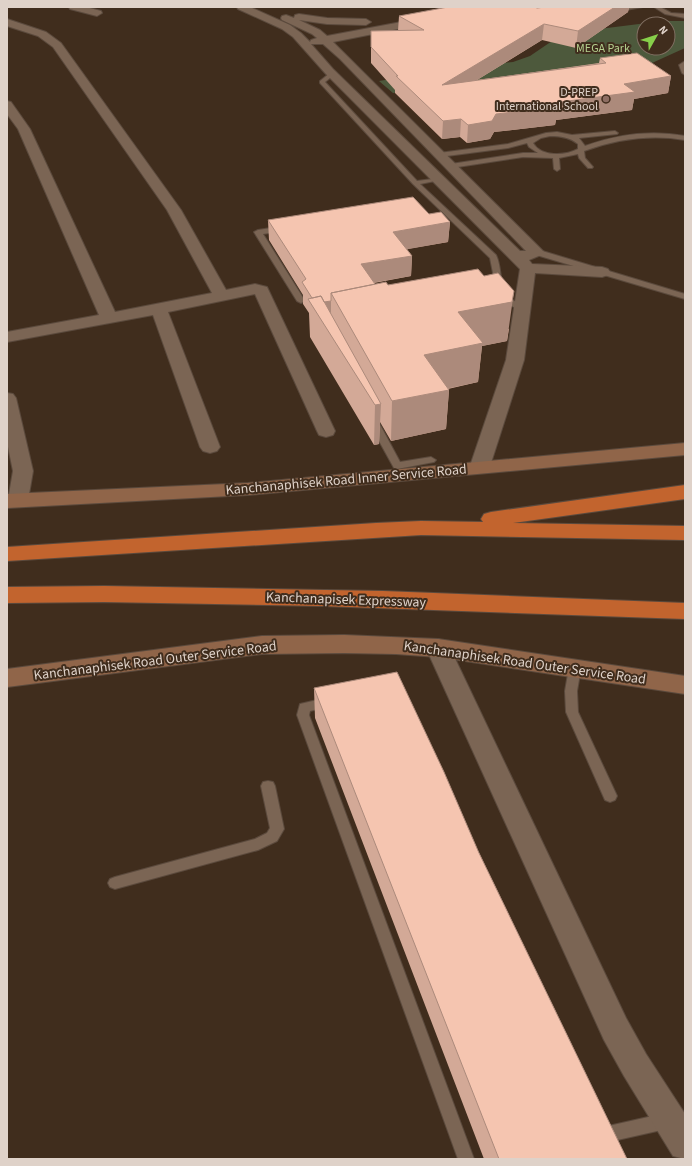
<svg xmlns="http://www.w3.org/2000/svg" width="692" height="1166" viewBox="0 0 692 1166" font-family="'Source Sans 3',sans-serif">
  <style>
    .green { fill: #4d593c; fill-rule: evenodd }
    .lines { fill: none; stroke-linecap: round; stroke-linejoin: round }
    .lane-casing { stroke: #5b4a3d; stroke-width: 2 }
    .street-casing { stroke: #5b4a3d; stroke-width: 2 }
    .secondary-casing { stroke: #5b4a3d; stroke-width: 2 }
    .highway-casing { stroke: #5b4a3d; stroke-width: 2 }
    .lane { fill: #7b6554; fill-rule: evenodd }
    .street { fill: #7b6554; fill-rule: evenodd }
    .secondary { fill: #906549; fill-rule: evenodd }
    .highway { fill: #c2642e; fill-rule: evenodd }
    .wall { fill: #d3a997 }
    .shaded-wall { fill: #ac8a7b }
    .building { fill: #f5c5b0; stroke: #ac8a7b }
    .education-dot { fill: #8d6e63; stroke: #402d1d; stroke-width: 1.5 }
    .labels { text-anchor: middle; stroke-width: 4; stroke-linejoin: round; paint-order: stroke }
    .far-park-label { font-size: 12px; fill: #b4cf8e; stroke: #402d1d }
    .far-poi-label { font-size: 12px; fill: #dfd2c9; stroke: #402d1d; text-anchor: end }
    .street-label { font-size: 14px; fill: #dfd2c9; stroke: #402d1d }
  </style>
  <rect width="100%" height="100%" fill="#402d1d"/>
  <path class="green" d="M663,21h22v27l-33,15 -114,13 -51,4 -94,13 -14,-12 85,-14 49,-5 17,-6 25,-17 36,-9zM644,24h24v24h-24z"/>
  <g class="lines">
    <g class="lane-casing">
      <path id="lane" d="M627,7h16l-29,5 -3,-2z
        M654,7h6l11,6 14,1v4l-20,-4z
        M685,61v14l-3,-2 -3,-8z
        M330,73l5,1 -10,8 92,99 23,-3v2l-20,4 76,71c6,12 3,29 11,39 4,6 12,10 18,13l1,2 -1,2h-6l-14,-10 -5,-5 -4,-8 -6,-30 -77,-74 -93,-101v-2z
        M615,131l3,2 -1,1 -38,4 6,8c33,-12 66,-16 100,-10v4c-35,-6 -68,-1 -101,11l1,7 8,9 -1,1h-4l-9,-10 -1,-4 -19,4 1,11 -3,2 -3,-2 -1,-11 -30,-1 -72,11 -3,-2 3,-2 72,-11h15l-9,-6 -2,-4 -19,5 -69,9 -3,-2 3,-2 69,-9 38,-11 11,-1 15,3zM550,136c10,0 20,1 28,8v5c-13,7 -37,8 -45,-6l8,-5z
        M284,226h3v4l-24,4 42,67 -4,2 -4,-2 -43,-69 4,-2z
        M533,250h6l146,44v5l-152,-45z
        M373,418l5,3 22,41 31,-5 5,3 -2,2 -37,7 -3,-1 -26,-47z
        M575,663l4,2 2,3 -4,23 1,21 39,84 -2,4 -5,2 -5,-2 -39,-88 -1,-21 4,-23 2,-3z
        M330,697l4,2 2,3 -2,3 -24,6 -1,4 165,444h-16l-161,-444 3,-11z
        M268,781l5,1 2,4 9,43 -7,12 -19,9 -143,39 -5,-2 -2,-4 2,-4 5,-2 140,-38 12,-6 3,-5 -9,-42 2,-4z
        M666,1113l6,2 2,6 -2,6 -6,2 -62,14 -6,-2 -2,-6 2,-6 6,-2z"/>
    </g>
    <g class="street-casing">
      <path id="street" d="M69,7h17l15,4 1,2 -5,3 -27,-7z
        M237,7h13l40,18 11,8 10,10 -1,-1 1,-2 6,-2 -5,-4 -30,-14 -1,-2 1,-2 4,-1 8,3 1,-3 4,-1 28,4 39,1 5,3 -5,3 -39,-1 -28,-4 21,10 7,6 101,-19 4,1 1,2 -1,2 -4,1 -95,19 208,207 3,3 -3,3 -12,5 3,4 70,3 6,2 2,3 -2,3 -6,2 -67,-4 -11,87 -34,106 -3,4 -7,2 -7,-2 -3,-4 36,-106 14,-91 -195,-196 -32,-36 -11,-8 -44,-20zM311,44h12l17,15 186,192h-6l-187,-182z
        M7,19l39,13 15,11 120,167 45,80 29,-6 12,3 68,144 -2,4 -7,2 -7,-2 -2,-4 -62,-137 -87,18 52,135 -3,4 -7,2 -7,-2 -3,-4 -47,-132 -146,27v-10l92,-17 -81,-186 -11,-15v-13l4,1 19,27 85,183 97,-19 -45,-83 -114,-163 -15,-11 -31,-10z
        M7,393l6,1 3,4 17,73 -5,29 -3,5 -7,2 -7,-2 -3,-5 5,-29 -6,-29z
        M438,639l8,3 4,6 176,370 20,36 39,60v45l-12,-3 -49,-80 -20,-36 -178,-392 4,-6z"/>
    </g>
    <g class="secondary-casing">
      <path id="secondary" d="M685,443v12l-437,40 -241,13v-14l241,-11z
        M344,635l94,4 247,37v18l-247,-37 -42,-3 -52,-1 -82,1 -255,33v-18l255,-33z"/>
    </g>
    <g class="highway-casing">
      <path id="highway" d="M685,485v14l-172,24 172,3v14l-264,-5 -414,26v-14l369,-24 45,-2 62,1 -2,-3 3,-5 7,-2z
        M104,586l279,5 302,12v16l-363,-13 -218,-4 -97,1v-16z"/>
    </g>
    <use href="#lane" class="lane"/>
    <use href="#street" class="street"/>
    <use href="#secondary" class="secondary"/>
    <use href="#highway" class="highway"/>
  </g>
  <path class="wall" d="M545,7h84l-1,5 -52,36 -34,-8 -65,40 122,-17 1,-5 71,18 -3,17 -34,6 -2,11 -76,10 -1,5 -61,7 -4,7 -23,4 -7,-6 -18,2 -47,-46v-3l-24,-27v-32h27l1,-15z
    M429,214l21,8 -2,20 -41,7 5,7 -1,20 -37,7 1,1 13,1 121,44 -2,12 -25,5 -4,36 -30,7 1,1 -3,39 -55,12 -11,-19 -1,22 -5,1 -64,-108 -1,-24 -6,-9v-9l-34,-55 -1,-20z
    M314,688l165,165 148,306h-143l-169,-441z"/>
  <path class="shaded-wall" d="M615,7h14l-1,5 -52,36 2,-17z
    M544,24l-2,16 -101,62 1,-17z
    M671,76l-3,17 -34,6 -2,11 -76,10 -1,5 -61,7 -4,7 -23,4 1,-18 28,-11 57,-11 71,-19z
    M461,119l-1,18 -18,2 1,-18z
    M450,222l-2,20 -56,10 1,-20z
    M412,256l-1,20 -51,9 1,-21z
    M514,291l-7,50 -25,5 -4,36 -56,12 2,-39 34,-43z
    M331,301v21l-8,-20z
    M449,390l-3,39 -55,12 1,-40z
    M381,404l-2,40 -5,1 1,-40z"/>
  <path class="building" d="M448,7h87l2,1 8,-1h70l-37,24 -34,-7 -102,61 164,-22 -6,-5 37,-5 34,23 -47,8 11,8 -82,11 5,4 -62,7 -4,7 -24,4 -7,-6 -18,2 -47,-45h2l-27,-29v-16l53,-1 -25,-14z
    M413,197l16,17 12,-2 9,10 -57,10 19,24 -51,8 14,20 -44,9v8l-7,1 -3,-6 -9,2 -10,-16 4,-3 -38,-59z
    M478,269l6,7 14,-3 16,18 -2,11 -54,10 25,31 -59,12 25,35 -57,11 -61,-108 55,-11 2,3z
    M321,296l60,108 -6,1 -67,-106z
    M397,672l47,100 35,81 148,306h-128l-185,-471z"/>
  <circle class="education-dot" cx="606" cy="99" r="4"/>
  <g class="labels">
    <g class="far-park-label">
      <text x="603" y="52">MEGA Park</text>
    </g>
    <g class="far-poi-label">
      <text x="598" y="96">D-PREP<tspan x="598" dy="14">International School</tspan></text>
    </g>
    <g class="street-label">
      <text transform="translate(346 479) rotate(-5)" y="5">Kanchanaphisek Road Inner Service Road</text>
      <text transform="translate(346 599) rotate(2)" y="5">Kanchanapisek Expressway</text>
      <text transform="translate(155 660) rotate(-7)" y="5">Kanchanaphisek Road Outer Service Road</text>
      <text transform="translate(525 662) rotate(8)" y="5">Kanchanaphisek Road Outer Service Road</text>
    </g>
  </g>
  <rect width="692" height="1166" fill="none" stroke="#dfd2c9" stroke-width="16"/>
  <g transform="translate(656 36) rotate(51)"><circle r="19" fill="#402d1d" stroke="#806f62"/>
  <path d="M0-3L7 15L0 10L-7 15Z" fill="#87cf4a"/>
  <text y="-6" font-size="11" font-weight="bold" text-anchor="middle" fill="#dfd2c9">N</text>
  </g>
</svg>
